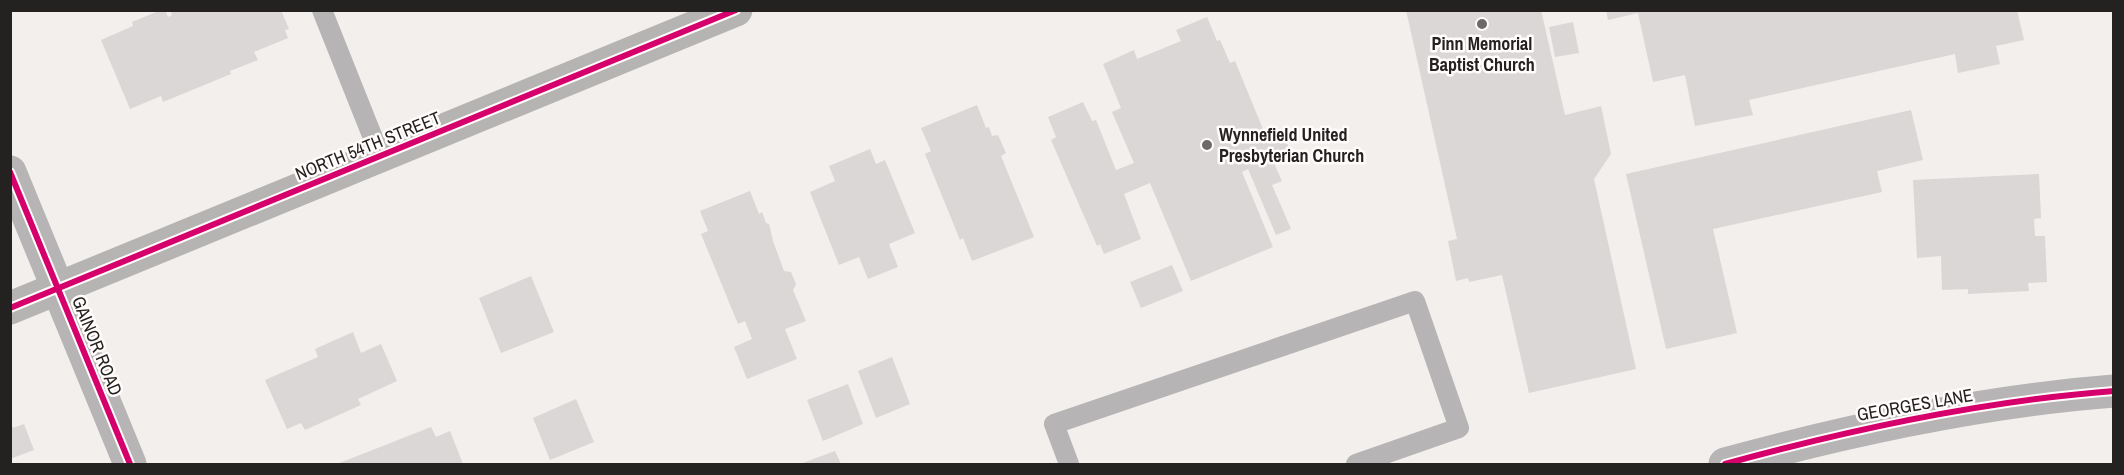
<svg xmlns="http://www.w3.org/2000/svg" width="2124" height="475" viewBox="0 0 2124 475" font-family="'Archivo Narrow',sans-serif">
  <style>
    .building { fill: #dad7d6 }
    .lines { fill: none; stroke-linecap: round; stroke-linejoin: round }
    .lane { stroke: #b6b4b4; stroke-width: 20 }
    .street { stroke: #b6b4b4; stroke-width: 33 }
    .secondary { stroke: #b6b4b2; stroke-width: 33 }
    .cycleway-casing { stroke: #fffcfb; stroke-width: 10 }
    .cycleway { stroke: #d6006c; stroke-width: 6 }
    .poi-dot { fill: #6c6a68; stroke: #fffcfb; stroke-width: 2 }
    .labels { text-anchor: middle; stroke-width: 5; stroke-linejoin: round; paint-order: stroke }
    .poi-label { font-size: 18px; font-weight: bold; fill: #242221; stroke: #fffcfb }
    .street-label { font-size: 18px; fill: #242221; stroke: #fffcfb }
  </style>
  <rect width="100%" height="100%" fill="#f2efed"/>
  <path class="building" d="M161,10h4l3,7 4,-2 -1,-3 2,-2h108l8,19 -4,1 3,8 -34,14 4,8 -28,11 1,3 -68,28 -2,-6 -31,13 -29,-69 32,-14 -1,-4z
    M1406,10h135l24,105 36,-9 10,48 -17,25 42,190 -107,24 -27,-118 -33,7 -1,-4 -12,3 -8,-40 9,-2z
    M1606,10h411l7,30 -28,6 4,18 -42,9 -3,-19 -206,46 4,15 -58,11 -10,-51 -32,7 -15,-69 -30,7z
    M1207,17l10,24 3,-1 10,23 5,-2 30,73 16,-6 9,23 -18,8 10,22 -10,4 19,44 -15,6 -28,-66 -6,3 31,75 -82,34 -41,-98 -26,11 17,45 -37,15 -4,-10 -3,2 -46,-106 5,-3 -8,-20 35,-15 9,19 4,-1 20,50 18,-7 -22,-51 9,-4 -18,-44 31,-14 3,9 44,-18 -5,-11z
    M1573,22l6,31 -24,4 -6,-30z
    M977,105l9,23 3,-1 3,9 6,-1 8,18 -5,3 33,81 -62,24 -9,-23 -3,2 -35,-86 6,-3 -10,-23z
    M1911,110l12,50 -46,11 5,21 -169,37 24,104 -71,16 -40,-175z
    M870,149l6,15 9,-4 30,73 -26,11 9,23 -30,12 -9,-22 -20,8 -29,-73 25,-11 -6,-15z
    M2039,174l2,44 -7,1 1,17h10l2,46 -19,1 1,8 -61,3v-5l-26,1 -1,-34 -24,2 -4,-78z
    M750,191l9,23 3,-2 4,11 3,1 4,17 11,30 7,1 5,12 -3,6 13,31 -21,8 12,30 -50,20 -13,-32 18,-8 -7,-18 -7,3 -37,-90 7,-3 -8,-20z
    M1172,265l11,26 -42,17 -11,-26z
    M531,276l23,56 -53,21 -22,-55z
    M353,332l8,21 20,-9 16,37 -39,18 3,6 -56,25 -4,-7 -14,6 -22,-49 53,-23 -3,-8z
    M892,357l18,47 -34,14 -18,-47z
    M848,384l15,40 -40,17 -16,-41z
    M576,399l18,43 -44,18 -17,-42z
    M10,421l3,7 11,-4 10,26 -24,9z
    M431,427l5,10 14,-6 13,33h-126z
    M835,451l6,13h-41z"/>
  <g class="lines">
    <path class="lane" d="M322,10l59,148
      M1069,464l-15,-40 361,-123 44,127 -103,36"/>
    <path class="street" d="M10,172l120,292
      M1725,464c127,-35 257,-63 389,-73"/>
    <path class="secondary" d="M10,308l726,-298"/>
    <g class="cycleway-casing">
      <path id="cycleway" d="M10,172l120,292
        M10,308l726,-298
        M1725,464c127,-35 257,-63 389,-73"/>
    </g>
    <use href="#cycleway" class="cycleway"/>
  </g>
  <g class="poi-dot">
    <circle cx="1482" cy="24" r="6"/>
    <circle cx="1207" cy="145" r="6"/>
  </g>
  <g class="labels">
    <g class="poi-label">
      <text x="1482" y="50">Pinn Memorial<tspan x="1482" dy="21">Baptist Church</tspan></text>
      <text x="1219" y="141" text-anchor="start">Wynnefield United<tspan x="1219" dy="21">Presbyterian Church</tspan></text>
    </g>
    <g class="street-label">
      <text transform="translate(368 146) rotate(-22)" y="6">NORTH 54TH STREET</text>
      <text transform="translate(97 346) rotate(68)" y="6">GAINOR ROAD</text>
      <text transform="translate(1915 405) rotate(-10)" y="6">GEORGES LANE</text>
    </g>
  </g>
  <rect width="2124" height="475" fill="none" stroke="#242221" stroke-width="24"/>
</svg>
